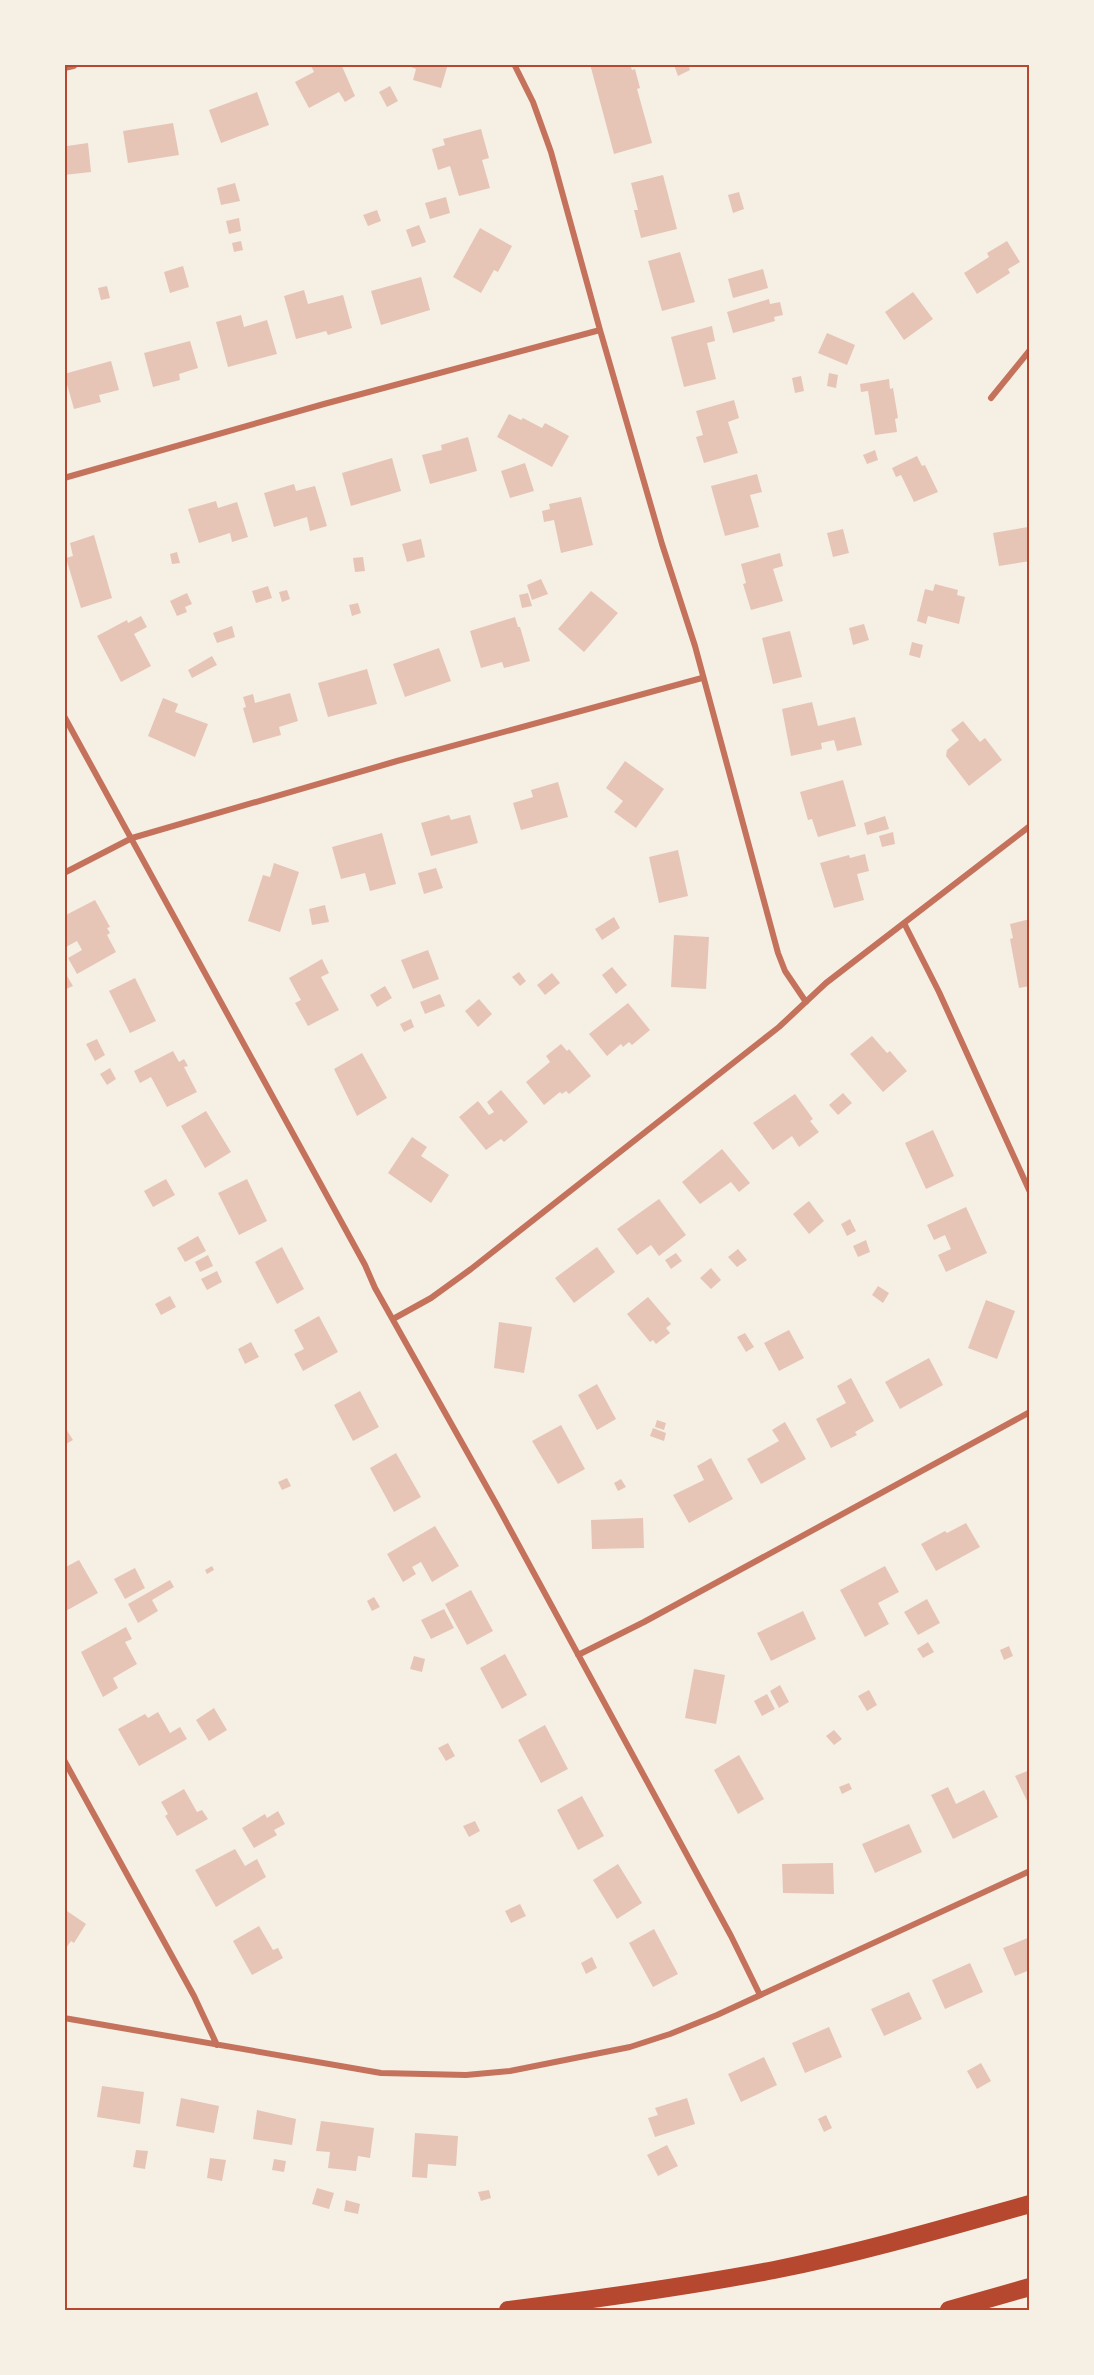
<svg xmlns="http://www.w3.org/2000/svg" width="1094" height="2375" viewBox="0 0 1094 2375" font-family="Overpass,sans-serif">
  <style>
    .building { fill: #e6c5b7 }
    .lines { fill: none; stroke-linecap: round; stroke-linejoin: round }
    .minor { stroke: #c5725c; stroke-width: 6 }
    .tertiary { stroke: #c5725c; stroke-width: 10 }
    .motorway { stroke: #b5482f; stroke-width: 18 }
    .neatline { fill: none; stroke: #b5482f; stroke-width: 2 }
  </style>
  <rect width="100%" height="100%" fill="#f6efe4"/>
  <path class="building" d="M314,64h27l14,32 -10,6 -6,-10 -30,16 -14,-26 19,-10 -3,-6z
    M404,64h44l-7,24 -28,-8 3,-11z
    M590,64h40l2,6 3,-1 5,19 -3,1 15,54 -38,11z
    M688,64l2,6 -12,6 -4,-11z
    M390,86l8,15 -11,6 -8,-15z
    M257,92l12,33 -48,18 -12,-33z
    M173,123l6,32 -51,8 -5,-32z
    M481,129l8,29 -7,2 8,28 -31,8 -9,-30 -12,4 -6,-21 13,-4 -2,-6z
    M64,140h3v6l21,-3 3,29 -27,3z
    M663,175l14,54 -36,9 -7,-28h4l-7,-27z
    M235,183l5,18 -19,4 -4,-17z
    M739,192l5,17 -11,4 -5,-18z
    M446,197l4,16 -20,6 -5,-16z
    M377,210l4,11 -13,5 -5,-11z
    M239,218l2,13 -12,3 -3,-13z
    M419,225l7,17 -14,5 -6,-17z
    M480,228l32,18 -14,26 -4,-2 -13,23 -28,-16z
    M241,241l2,9 -9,2 -2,-9z
    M1007,241l13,21 -12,7 2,4 -33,21 -13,-21 25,-16 -2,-4z
    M680,252l15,50 -33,9 -14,-50z
    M183,266l6,21 -19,6 -6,-21z
    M763,269l5,19 -35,10 -5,-19z
    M421,277l9,33 -49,15 -10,-34z
    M107,286l3,12 -9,2 -3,-12z
    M304,290l4,14 35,-9 9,33 -24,7 -2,-4 -30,8 -12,-43z
    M913,292l20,27 -29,21 -19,-28z
    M769,299l1,5 10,-2 3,13 -9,2 1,4 -42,12 -6,-21z
    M241,315l3,12 23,-7 10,34 -49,13 -12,-45z
    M712,326l3,15 -8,2 9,36 -32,8 -13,-50z
    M827,333l28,12 -8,20 -29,-12z
    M190,341l8,27 -19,6 1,6 -27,7 -9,-34z
    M111,361l8,29 -20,5 2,7 -27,7 -10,-35z
    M829,373l9,2 -2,13 -9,-2z
    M801,376l3,15 -9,2 -3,-15z
    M889,379l1,10 3,-1 5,30 -3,1 2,13 -22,3 -7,-44 -7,1 -1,-8z
    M734,400l5,18 -11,4 10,31 -34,10 -8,-26 7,-2 -7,-24z
    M509,414l12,6 2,-2 19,10 3,-5 24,13 -17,31 -55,-30z
    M468,437l9,34 -47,13 -8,-29 20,-5 -1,-5z
    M875,450l3,10 -11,4 -4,-9z
    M917,456l5,10 3,-1 13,27 -24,10 -13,-27 -5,2 -4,-9z
    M392,458l9,33 -50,15 -9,-33z
    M525,463l9,28 -24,7 -9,-27z
    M757,474l5,18 -12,3 9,32 -34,9 -14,-50z
    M294,484l2,7 19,-5 12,40 -17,5 -3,-14 -33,10 -10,-34z
    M581,497l12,48 -32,8 -7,-33 -10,2 -2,-11 8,-2 -1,-5z
    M216,501l2,7 19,-6 11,35 -16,5 -2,-9 -31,10 -11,-34z
    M1028,527l2,34 -31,5 -6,-33z
    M843,529l6,24 -16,4 -6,-24z
    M94,535l18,63 -31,10 -15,-50 7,-2 -3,-13z
    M421,539l4,18 -18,5 -5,-18z
    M177,552l3,11 -8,1 -2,-10z
    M780,553l3,13 -10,3 10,32 -32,9 -8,-26 3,-1 -5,-19z
    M363,557l2,14 -10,1 -2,-14z
    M541,579l7,15 -16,6 -5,-15z
    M935,584l23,6 -1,5 8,2 -6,27 -31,-8 -2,8 -9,-3 8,-32 8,2z
    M268,586l4,12 -16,5 -4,-12z
    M287,590l3,9 -8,3 -3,-10z
    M591,591l27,22 -34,39 -26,-23z
    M187,593l5,11 -7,3 2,5 -10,4 -7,-15z
    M528,593l4,13 -10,2 -3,-13z
    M358,603l3,10 -9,3 -3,-11z
    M141,616l6,11 -13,7 17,32 -30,16 -24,-46 30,-16 1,3z
    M515,617l3,10h2l10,34 -26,7 -2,-6 -21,6 -11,-37z
    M864,624l5,16 -16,5 -4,-17z
    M232,626l3,11 -18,6 -4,-10z
    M790,631l12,46 -29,7 -11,-46z
    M912,642l11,3 -3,13 -11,-3z
    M439,648l12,33 -46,16 -12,-33z
    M212,656l5,9 -25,13 -4,-8z
    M367,669l10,35 -49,13 -10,-34z
    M290,693l8,28 -19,6 2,8 -28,8 -10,-35 3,-1 -3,-10 10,-3 2,9z
    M163,698l15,6 -3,8 33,12 -13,33 -47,-21z
    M812,702l6,24 37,-9 7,28 -25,6 -3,-11 -13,3 1,6 -31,7 -9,-47z
    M963,721l17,21 5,-4 17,22 -33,26 -23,-30 1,-6 12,-10 -8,-10z
    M625,761l39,28 -28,39 -22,-16 9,-11 -17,-13z
    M843,780l13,46 -38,11 -6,-18 -4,1 -8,-28z
    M558,782l10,35 -47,13 -8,-27 20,-6 -2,-7z
    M449,815l2,5 19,-5 8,28 -47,13 -10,-33z
    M885,816l4,13 -22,6 -3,-12z
    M893,832l2,12 -13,3 -3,-11z
    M382,833l14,51 -26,7 -5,-18 -24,6 -9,-32z
    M678,850l10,46 -29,7 -10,-46z
    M865,854l4,17 -12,3 7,26 -30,8 -14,-45 29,-8 1,3z
    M274,863l25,9 -19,60 -32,-11 15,-46 7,2z
    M436,868l7,20 -19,6 -6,-21z
    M95,900l15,27 -3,1 3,5 -3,2 9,17 -39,22 -9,-16 14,-8 -5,-9 -13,7v-32z
    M325,905l4,17 -17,3 -3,-16z
    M614,917l6,11 -18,12 -7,-11z
    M1030,919v67l-11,2 -9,-49 3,-1 -3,-14z
    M674,935l35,2 -3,52 -35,-2z
    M428,950l11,29 -26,10 -12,-29z
    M322,959l7,14 -8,4 18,33 -31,16 -13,-23 6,-3 -12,-22z
    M612,967l15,18 -11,9 -14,-19z
    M64,971l9,15 -9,4z
    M519,972l7,9 -6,5 -8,-9z
    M552,973l8,10 -15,12 -8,-10z
    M135,978l21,43 -26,12 -21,-42z
    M385,986l7,12 -15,9 -7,-12z
    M440,994l5,12 -20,8 -5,-12z
    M479,999l13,15 -14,13 -13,-16z
    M628,1003l22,27 -18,15 -3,-3 -6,5 -2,-3 -14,12 -18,-22z
    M411,1019l3,8 -10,5 -4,-8z
    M872,1036l15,17 3,-2 17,20 -24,21 -33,-38z
    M97,1039l8,16 -10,6 -9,-17z
    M561,1044l6,7 2,-2 22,27 -22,18 -3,-3 -4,3 -2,-2 -16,13 -18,-23 24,-20 -4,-6z
    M173,1051l6,11 5,-3 4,7 -4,1 13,25 -30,15 -16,-30 -11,6 -6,-12z
    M362,1053l25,45 -30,18 -23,-47z
    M110,1068l6,11 -9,6 -7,-11z
    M501,1090l27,32 -24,20 -3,-3 -15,11 -27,-33 19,-16 11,14 5,-3 -7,-10z
    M843,1093l9,10 -14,12 -9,-10z
    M795,1094l18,25 -3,2 9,11 -20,15 -7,-11 -19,14 -20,-27z
    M206,1111l25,41 -26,16 -24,-42z
    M933,1130l21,46 -28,13 -21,-46z
    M412,1137l15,10 -6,9 28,19 -18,28 -43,-30z
    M722,1149l28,34 -11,9 -8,-10 -31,22 -18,-22z
    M166,1179l9,16 -22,12 -9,-16z
    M247,1179l20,42 -28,14 -21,-42z
    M659,1199l27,36 -27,21 -8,-11 -14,10 -20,-26z
    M809,1201l15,20 -15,13 -16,-20z
    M966,1207l21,46 -41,19 -8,-17 13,-6 -6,-14 -11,5 -7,-15z
    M850,1219l6,12 -9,5 -6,-12z
    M198,1236l8,15 -21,11 -8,-14z
    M866,1240l4,12 -12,5 -5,-11z
    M282,1247l22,42 -27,15 -22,-42z
    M597,1247l18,25 -41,31 -19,-25z
    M738,1249l9,11 -10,7 -9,-10z
    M676,1253l6,8 -11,8 -6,-9z
    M208,1255l5,11 -13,6 -5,-10z
    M711,1268l10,12 -10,9 -11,-11z
    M217,1271l5,11 -15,8 -6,-11z
    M878,1286l11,7 -6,10 -11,-8z
    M170,1296l6,11 -15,8 -6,-11z
    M648,1297l23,27 -5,4 4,5 -14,11 -3,-4 -3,2 -23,-28z
    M986,1300l29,11 -18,48 -29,-11z
    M319,1316l19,36 -35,19 -9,-17 10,-5 -10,-19z
    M499,1322l33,5 -8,46 -30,-5z
    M789,1330l15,28 -25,13 -15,-28z
    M745,1333l9,14 -8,5 -9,-15z
    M251,1342l8,15 -14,7 -7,-15z
    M929,1358l14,27 -43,24 -15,-27z
    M851,1378l23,43 -19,11 2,3 -26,13 -15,-29 30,-16 -9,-17z
    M597,1384l19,35 -19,11 -19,-35z
    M360,1391l19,36 -26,14 -19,-36z
    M657,1420l9,3 -2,7 -9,-3z
    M785,1422l21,37 -45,25 -14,-25 32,-18 -7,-11z
    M561,1425l24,44 -27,15 -26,-43z
    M653,1428l13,5 -2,8 -14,-5z
    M66,1429l7,11 -9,5v-15z
    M396,1453l25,44 -27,15 -24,-44z
    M711,1458l22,41 -44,24 -16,-28 31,-15 -7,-14z
    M287,1478l4,8 -9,4 -4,-8z
    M621,1479l5,8 -8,4 -4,-8z
    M643,1518l1,30 -52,1 -1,-29z
    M966,1523l14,24 -44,24 -15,-27 24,-13 2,2z
    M435,1526l24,40 -27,16 -11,-20 -9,5 4,7 -13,8 -16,-28z
    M79,1560l19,33 -34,19v-44z
    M212,1566l2,4 -7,4 -2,-4z
    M885,1566l14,26 -21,11 11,21 -24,13 -25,-47z
    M135,1568l10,20 -20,11 -11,-20z
    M170,1580l4,7 -22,13 6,11 -20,12 -10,-19z
    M471,1590l22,41 -26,14 -22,-41z
    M374,1597l6,10 -8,4 -5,-10z
    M927,1599l13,24 -22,12 -14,-23z
    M444,1609l10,19 -23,11 -10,-19z
    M803,1611l13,28 -45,22 -14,-28z
    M126,1627l6,12 -7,3 12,22 -24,14 5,10 -15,9 -22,-45z
    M928,1642l6,10 -11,6 -6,-9z
    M1009,1646l4,10 -9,4 -4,-10z
    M505,1654l22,41 -25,14 -22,-41z
    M414,1656l11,3 -3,13 -12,-3z
    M694,1669l31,6 -9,49 -31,-6z
    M780,1685l9,17 -10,6 -9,-17z
    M869,1690l8,15 -10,6 -9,-15z
    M767,1694l8,15 -13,7 -8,-15z
    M214,1708l13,22 -18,11 -13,-21z
    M158,1712l12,21 10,-6 7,12 -48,27 -21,-37 27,-15 3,4z
    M545,1725l23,44 -27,14 -23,-43z
    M834,1730l8,9 -8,6 -8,-9z
    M448,1743l7,13 -9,5 -8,-13z
    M739,1755l25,44 -26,15 -24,-44z
    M1030,1770v32l-2,1 -13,-27z
    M849,1783l3,6 -10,5 -3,-7z
    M948,1787l8,17 28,-14 14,27 -45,22 -22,-44z
    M184,1789l13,23 5,-2 6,9 -31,17 -12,-20 3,-2 -7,-12z
    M582,1796l22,40 -26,14 -21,-40z
    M278,1811l7,13 -11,6 3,5 -23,13 -12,-20 23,-14 2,4z
    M475,1821l5,10 -11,6 -6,-11z
    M909,1824l13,28 -47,21 -13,-29z
    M235,1849l10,17 12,-7 9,18 -50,30 -21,-37z
    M833,1863l1,31 -51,-1 -1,-29z
    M618,1864l24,39 -25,16 -24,-39z
    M520,1904l6,12 -15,7 -6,-12z
    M64,1909l22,15 -12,19 -3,-2 -7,10z
    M259,1926l14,24 5,-2 5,10 -31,17 -19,-34z
    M654,1929l24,45 -25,13 -24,-44z
    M1030,1937v33l-15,6 -12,-28z
    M592,1957l5,11 -11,6 -5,-11z
    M970,1963l13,29 -38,17 -13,-29z
    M909,1992l13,27 -38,17 -13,-27z
    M829,2027l13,30 -37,16 -13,-30z
    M764,2057l13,28 -36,17 -13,-28z
    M981,2063l10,18 -14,8 -10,-18z
    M102,2086l42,6 -4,32 -43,-7z
    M181,2098l38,8 -5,27 -38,-7z
    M687,2098l8,26 -40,13 -7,-19 10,-3 -3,-7z
    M257,2110l39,9 -4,26 -39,-6z
    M826,2115l6,13 -8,4 -6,-13z
    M321,2121l53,7 -4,30 -12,-2 -2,15 -28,-3 2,-16 -14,-1z
    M415,2133l43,3 -2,30 -28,-2 -1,14 -15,-1z
    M667,2145l11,21 -20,10 -11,-21z
    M136,2150l12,1 -3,18 -12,-2z
    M210,2158l16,2 -4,21 -15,-3z
    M274,2159l12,2 -2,11 -12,-2z
    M317,2188l17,5 -5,16 -17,-5z
    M489,2190l2,8 -10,3 -3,-9z
    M346,2200l14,4 -2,10 -14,-3z"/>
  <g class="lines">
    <path class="minor" d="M514,64l19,38 18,50 49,178 62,214 33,102 83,307 7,18 21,31
      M991,398l39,-48
      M64,478l260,-74 276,-74
      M64,716l301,549 10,23 123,219 233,429 29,59
      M64,873l68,-35 265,-77 305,-83
      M904,923l35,69 91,200
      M393,1319l38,-21 40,-29 308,-242 47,-44 204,-157
      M578,1655l66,-33 386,-210
      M64,1760l130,236 23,49
      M64,2018l317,55 85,2 44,-4 120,-24 40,-13 47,-19 313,-144"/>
    <path class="tertiary" d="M64,66l9,-2"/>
    <path class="motorway" d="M508,2310c89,-11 177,-23 266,-40 86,-17 171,-42 256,-66
      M949,2310l81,-23"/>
  </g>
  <rect width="1094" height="2375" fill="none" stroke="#f6efe4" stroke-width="132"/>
  <rect x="66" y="66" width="962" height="2243" class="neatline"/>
</svg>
